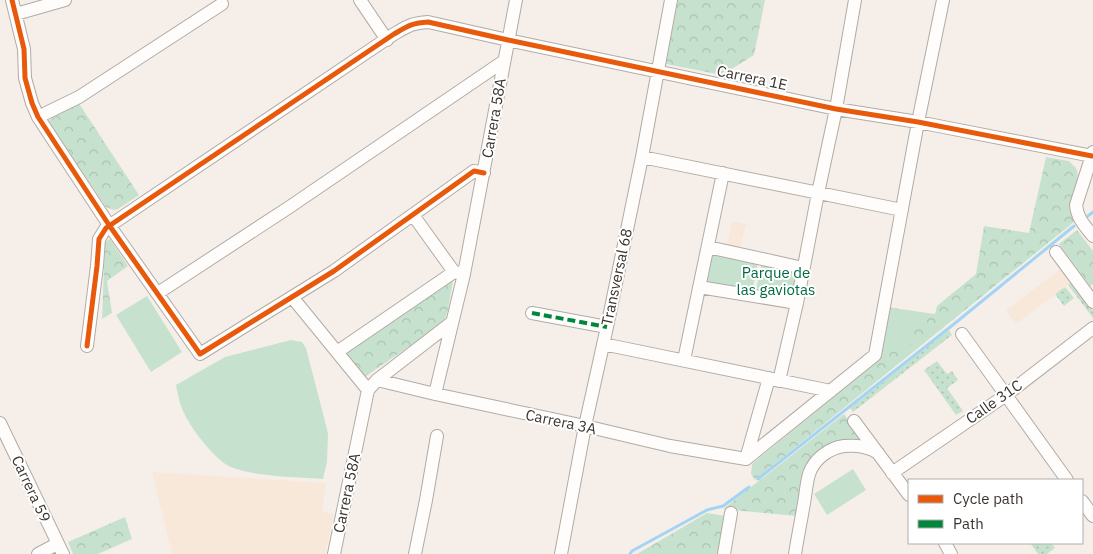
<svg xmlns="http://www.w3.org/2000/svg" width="1093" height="554" viewBox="0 0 1093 554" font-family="'IBM Plex Sans',sans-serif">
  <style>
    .built { fill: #f8e8da }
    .grass { fill: url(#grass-dots) }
    .park { fill: url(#park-crowns) }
    .pitch { fill: #c6e2ce }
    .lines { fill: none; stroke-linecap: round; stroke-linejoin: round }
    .stream { stroke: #a4d4f4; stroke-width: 3 }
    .minor-casing { stroke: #b1aba6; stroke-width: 14 }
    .minor { stroke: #fefdfc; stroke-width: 12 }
    .quiet { stroke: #00873e; stroke-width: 4; stroke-dasharray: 8 4; stroke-linecap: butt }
    .cycleway-casing { stroke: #fff; stroke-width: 8 }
    .cycleway { stroke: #e8590c; stroke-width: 5 }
    .labels { text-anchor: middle; stroke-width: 4; stroke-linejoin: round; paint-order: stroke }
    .street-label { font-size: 15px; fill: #3a332e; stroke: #fff }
    .park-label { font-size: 15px; fill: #006943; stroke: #fff }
  </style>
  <defs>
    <pattern id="grass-dots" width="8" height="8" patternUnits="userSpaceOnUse" patternTransform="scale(1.25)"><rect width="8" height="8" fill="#c6e2ce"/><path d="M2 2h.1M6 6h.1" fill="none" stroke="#abc2b1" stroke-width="1.8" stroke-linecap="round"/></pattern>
    <pattern id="park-crowns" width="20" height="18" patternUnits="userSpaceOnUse" patternTransform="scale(1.25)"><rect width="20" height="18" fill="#c6e2ce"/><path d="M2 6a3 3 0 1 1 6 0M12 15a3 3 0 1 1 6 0" fill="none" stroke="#abc2b1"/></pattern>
  </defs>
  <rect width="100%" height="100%" fill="#f6efe9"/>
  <path class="built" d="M732,221l14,3 -7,28 -13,-3z
    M1063,267l10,14 -57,43 -10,-14z
    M152,472l174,11 -4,29 12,2 -9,40h-153z"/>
  <path class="grass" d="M1071,282l22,29v7l-25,-33z
    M1065,287l9,11 -10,8 -9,-12z
    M949,330l3,5 -99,77 -3,-4z
    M937,361l10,13 5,-3 6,9 -11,8 16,23 -7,4 -32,-45z
    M1030,543h21l4,5 -8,6h-9z"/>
  <path class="park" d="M678,0h87l-11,55 -32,20 -56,-11z
    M78,102l61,93 -21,14 -4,1 -8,-3 -58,-86z
    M1046,157l23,4 7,7 2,6 -7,33 3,15 -319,258 -4,-6 1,-10 126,-104 8,-53 49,7 2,-8 39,-32 8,-48 45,7z
    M1077,230l16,21v33l-3,2 -31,-42z
    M110,239l18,27 -21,15 5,32 -10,6 3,-77z
    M762,262l35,7 -7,33 -35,-8z
    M454,276l-6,33 -3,10 -13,12 -69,47 -20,-27z
    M844,414l21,29 -42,5 -27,68 -73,-7z
    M707,513l18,3 -8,38h-80z
    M125,517l7,22 -34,15h-25l-5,-12z"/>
  <path class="pitch" d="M711,250l47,11 -6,32 -47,-8z
    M147,296l35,56 -31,20 -35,-57z
    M888,308l28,5 -8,41 -27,-5z
    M291,340l11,2 4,6 22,85 -1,29 -4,17c-26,-2 -68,-2 -92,-12 -16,-7 -38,-36 -46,-52 -5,-9 -7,-20 -9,-30l49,-28z
    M853,469l13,21 -39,25 -13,-21z"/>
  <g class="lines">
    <path class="stream" d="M1088,216l5,-4
      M758,479l196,-155 120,-98
      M630,554l2,-3 75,-41 16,-4 26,-19"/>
    <g class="minor-casing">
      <path id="minor" d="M12,0l12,49 1,29 7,25 6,14 71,108 91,129 92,-57 42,-26 140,-100 10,2
        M360,0l27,40
        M16,14l49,-14
        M38,117l41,-20 143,-93
        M1093,152l-17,53c1,13 9,21 17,31
        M642,157l260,53
        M413,215l41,57
        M708,247l95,21
        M1056,252l37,50
        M699,287l98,16
        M158,293l130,-85 216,-147
        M292,297l76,93
        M532,313l75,14
        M962,334l105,146
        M603,344l228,47
        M87,346l10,-80 2,-27 7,-11 288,-194c14,-8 18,-11 34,-12l80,18 328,69 82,13 174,34
        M337,352l117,-80 10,2
        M684,360l39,-187
        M377,380l58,14 150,32 85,20 76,13
        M779,381l18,-78 21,-110 18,-84 19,-109
        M435,394l29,-120 52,-274
        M854,421l55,74
        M0,423l63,131
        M746,459l129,-104 43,-233 25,-122
        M746,459l23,-81
        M892,473l114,-78 87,-67
        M1082,501l11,15
        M945,543l6,11
        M38,554l19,-10
        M334,554l34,-164 9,-10 74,-57
        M415,554l11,-54 11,-64
        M561,554l24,-128 22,-99 35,-170 29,-157
        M724,554l7,-41
        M795,554c3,-19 7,-38 10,-57 1,-8 2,-16 4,-23 5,-15 20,-26 35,-28 13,-1 23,0 34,7"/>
    </g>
    <use href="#minor" class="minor"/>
    <path class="quiet" d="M532,313l75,14"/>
    <g class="cycleway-casing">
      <path id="cycleway" d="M12,0l12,49 1,29 7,25 6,14 71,108 91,129 92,-57 42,-26 140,-100 10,2
        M87,346l10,-80 2,-27 7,-11 288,-194c14,-8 18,-11 34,-12l80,18 328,69 82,13 174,34"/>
    </g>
    <use href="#cycleway" class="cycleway"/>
  </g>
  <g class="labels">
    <g class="street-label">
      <text transform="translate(752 78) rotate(12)" y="5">Carrera 1E</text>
      <text transform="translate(494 118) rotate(-80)" y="5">Carrera 58A</text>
      <text transform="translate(617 277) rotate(-78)" y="5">Transversal 68</text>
      <text transform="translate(994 402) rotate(-35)" y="5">Calle 31C</text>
      <text transform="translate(561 422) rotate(12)" y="5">Carrera 3A</text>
      <text transform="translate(31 489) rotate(65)" y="5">Carrera 59</text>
      <text transform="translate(347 493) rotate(-78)" y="5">Carrera 58A</text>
    </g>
    <g class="park-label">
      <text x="776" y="278">Parque de<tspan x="776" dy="17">las gaviotas</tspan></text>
    </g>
  </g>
  <rect x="908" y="479" width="175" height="65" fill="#ffffff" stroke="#b0adab"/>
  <rect x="918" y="495" width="25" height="8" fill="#e8590c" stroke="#b0adab"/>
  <text x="953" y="504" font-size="15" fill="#3a332e">Cycle path</text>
  <rect x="918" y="520" width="25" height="8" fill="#00873e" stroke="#b0adab"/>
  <text x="953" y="529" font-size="15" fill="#3a332e">Path</text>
</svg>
